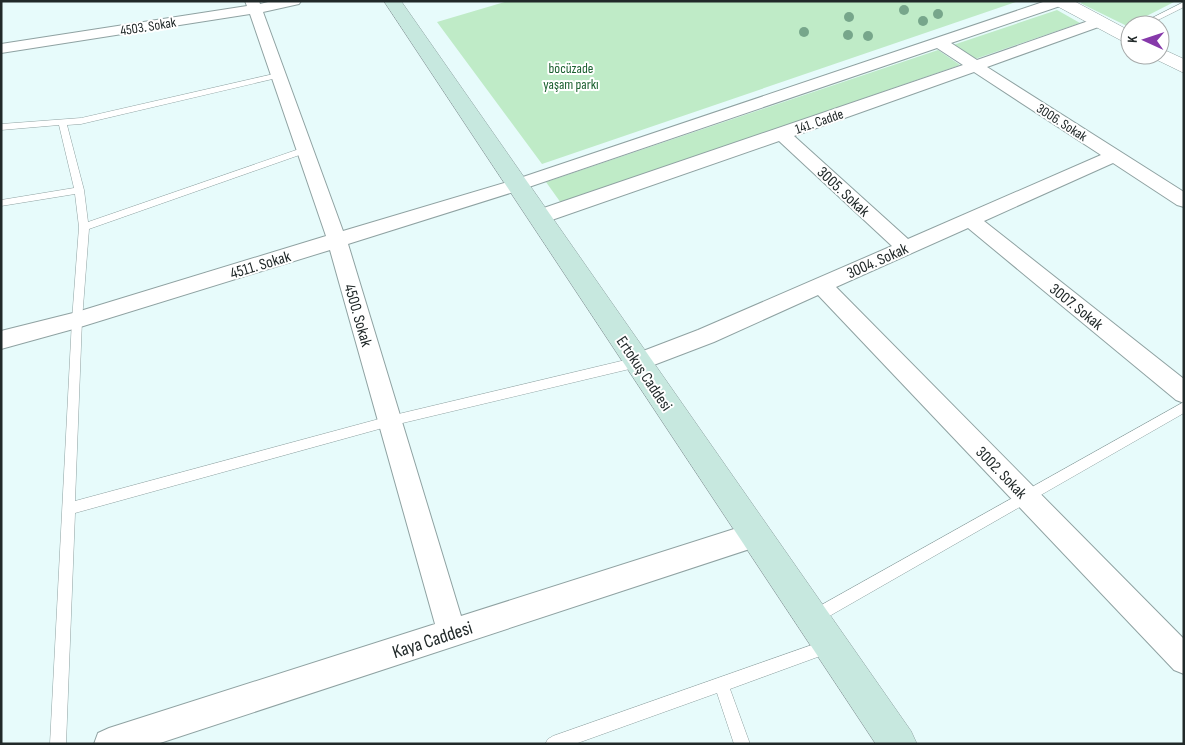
<svg xmlns="http://www.w3.org/2000/svg" width="1185" height="745" viewBox="0 0 1185 745" font-family="'Sofia Sans Condensed',sans-serif">
  <style>
    .green { fill: #bfebc7 }
    .lines { fill: none; stroke-linecap: round; stroke-linejoin: round }
    .service-casing { stroke: #8fa2a2; stroke-width: 1 }
    .minor-casing { stroke: #8fa2a2; stroke-width: 2 }
    .tertiary-casing { stroke: #8fa2a2; stroke-width: 1 }
    .secondary-casing { stroke: #8fa2a2; stroke-width: 1 }
    .service { fill: #fff; fill-rule: evenodd }
    .minor { fill: #fff; fill-rule: evenodd }
    .tertiary { fill: #fff; fill-rule: evenodd }
    .secondary { fill: #c7e8df; fill-rule: evenodd }
    .tree { fill: #77a68b }
    .labels { text-anchor: middle; stroke-width: 4; stroke-linejoin: round; paint-order: stroke }
    .far-street-label { font-size: 14px; fill: #212929; stroke: #fff }
    .far-park-label { font-size: 14px; fill: #1c6030; stroke: #fff }
    .street-label { font-size: 16px; fill: #212929; stroke: #fff }
    .near-street-label { font-size: 19px; fill: #212929; stroke: #fff }
  </style>
  <rect width="100%" height="100%" fill="#e7fbfb"/>
  <path class="green" d="M508,1h511l-477,163 -105,-142z
    M1084,1h92l-49,25 -47,-23z
    M1057,10l23,13 -105,36 -22,-14z
    M938,50l22,15 -399,138 -15,-21z"/>
  <g class="lines">
    <g class="service-casing">
      <path id="service" d="M1184,2v5l-36,18h-10z
        M278,73h3v4l-200,47 -14,1 17,65 4,32 214,-74h6l1,2 -1,2 -219,77 -7,91 -7,181 315,-85 248,-59 4,2 2,3 -2,3 -4,2 -248,59 -315,87 -9,231h-16l22,-424 7,-93 -4,-33 -74,12v-6l73,-12 -15,-63 -58,5v-6l80,-6z
        M1184,402v11l-365,209 -5,2 -5,-2 -2,-5 2,-5z
        M829,639l5,2 2,5 -2,5 -104,38 20,55h-16l-17,-51 -142,51h-30l3,-5 5,-3z"/>
    </g>
    <g class="minor-casing">
      <path id="minor" d="M245,1h14l1,3 12,-3h29l-2,3 -36,8 80,219 168,-50 535,-180h22l-2,3 -115,39 26,17 117,-41h10l2,3 -2,3 -117,42 197,125v15l-7,-2 -64,-42 -129,58 200,158v24l-8,-3 -208,-172 -132,59 348,352v35l-10,-4 -356,-375 -104,47 -76,29 -8,-3 -3,-6 3,-6 68,-26 194,-84 -113,-105 -233,81 -7,2 -7,-2 -2,-5 2,-5 431,-147 -26,-17 -414,141 -175,55 113,372 295,-94 9,4 4,9 -4,9 -608,200h-63l4,-11 11,-5 326,-104 -105,-374 -253,78 -76,21v-18l76,-19 249,-76 -76,-222 -249,39v-9l246,-38zM974,72l127,83 -193,84 -114,-103z"/>
    </g>
    <g class="tertiary-casing">
      <path id="tertiary" d="M1053,1h21l56,30v12l-6,-1 -69,-37z
        M1160,48l24,11v14l-31,-15 -2,-3h9z"/>
    </g>
    <g class="secondary-casing">
      <path id="secondary" d="M384,1h17l510,730 6,13h-41z"/>
    </g>
    <use href="#service" class="service"/>
    <use href="#minor" class="minor"/>
    <use href="#tertiary" class="tertiary"/>
    <use href="#secondary" class="secondary"/>
  </g>
  <g class="tree">
    <circle cx="904" cy="10" r="5"/>
    <circle cx="938" cy="14" r="5"/>
    <circle cx="849" cy="17" r="5"/>
    <circle cx="923" cy="21" r="5"/>
    <circle cx="804" cy="32" r="5"/>
    <circle cx="848" cy="35" r="5"/>
    <circle cx="868" cy="36" r="5"/>
  </g>
  <g class="labels">
    <g class="far-street-label">
      <text transform="translate(148 26) rotate(-9)" y="5">4503. Sokak</text>
      <text transform="translate(819 121) rotate(-19)" y="5">141. Cadde</text>
      <text transform="translate(1062 122) rotate(33)" y="5">3006. Sokak</text>
    </g>
    <g class="far-park-label">
      <text x="571" y="73">böcüzade<tspan x="571" dy="16">yaşam parkı</tspan></text>
    </g>
    <g class="street-label">
      <text transform="translate(844 191) rotate(43)" y="6">3005. Sokak</text>
      <text transform="translate(877 260) rotate(-24)" y="6">3004. Sokak</text>
      <text transform="translate(260 264) rotate(-17)" y="6">4511. Sokak</text>
      <text transform="translate(1077 306) rotate(39)" y="6">3007. Sokak</text>
      <text transform="translate(359 315) rotate(74)" y="6">4500. Sokak</text>
      <text transform="translate(645 373) rotate(56)" y="6">Ertokuş Caddesi</text>
      <text transform="translate(1002 472) rotate(46)" y="6">3002. Sokak</text>
    </g>
    <g class="near-street-label">
      <text transform="translate(432 639) rotate(-18)" y="7">Kaya Caddesi</text>
    </g>
  </g>
  <rect width="1185" height="745" fill="none" stroke="#212929" stroke-width="5"/>
  <g transform="translate(1145 40) rotate(273)"><circle r="24" fill="#ffffff" stroke="#a6a9a9"/>
  <path d="M0-4L9 19L0 12L-9 19Z" fill="#8639aa"/>
  <text y="-8" font-size="14" font-weight="bold" text-anchor="middle" fill="#212929">K</text>
  </g>
</svg>
